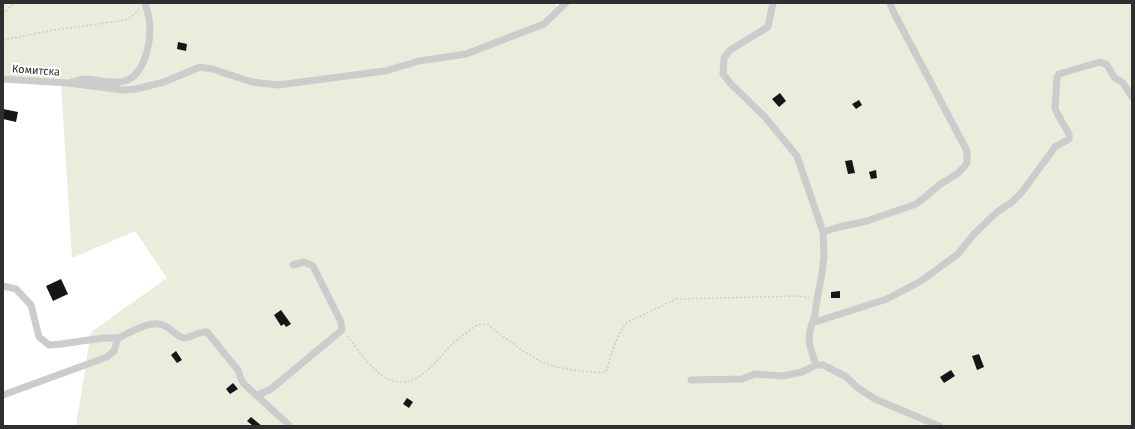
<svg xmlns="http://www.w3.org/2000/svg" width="1135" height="429" viewBox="0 0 1135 429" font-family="'Fira Sans',sans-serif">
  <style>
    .green { fill: #e9eddc }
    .building { fill: #161616 }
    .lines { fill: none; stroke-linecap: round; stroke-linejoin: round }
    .path { stroke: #ccc; stroke-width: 1.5; stroke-dasharray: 2 2; stroke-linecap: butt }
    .minor { stroke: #ccc; stroke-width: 7 }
    .labels { text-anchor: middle; stroke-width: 4; stroke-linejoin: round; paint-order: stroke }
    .street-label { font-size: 11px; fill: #2f2f2f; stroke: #fff }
  </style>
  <rect width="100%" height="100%" fill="#fff"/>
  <path class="green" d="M3,3h550l8,5 5,-5h566v423h-1056l15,-94 76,-54 -32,-47 -63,27 -11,-175 -58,-8z"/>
  <path class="building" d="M178,42l9,2 -1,7 -9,-2z
    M780,93l6,8 -7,6 -7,-8z
    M859,100l3,5 -6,4 -4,-5z
    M3,109l15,3 -2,10 -13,-3z
    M852,160l3,13 -7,1 -3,-13z
    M876,170l1,8 -6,1 -2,-7z
    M61,279l7,15 -15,7 -7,-15z
    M840,291v7h-9v-6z
    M281,310l10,14 -5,3 -2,-3 -3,2 -7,-11z
    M176,351l6,9 -5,3 -6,-8z
    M979,354l5,13 -7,3 -5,-14z
    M951,370l4,6 -11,7 -4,-6z
    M233,383l5,6 -8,5 -4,-5z
    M407,398l6,4 -4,6 -6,-4z
    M251,417l11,9h-9l-6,-5z"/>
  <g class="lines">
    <path class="path" d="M3,14l11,-11
      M3,40l51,-10 72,-10 11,-8 2,-3
      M347,336c10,11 18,26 30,35 5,5 14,11 22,11 24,1 40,-25 55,-40 4,-3 8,-6 12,-9 8,-6 13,-11 22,-8 17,12 40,32 59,39 18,6 37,7 55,9l5,-3c3,-13 11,-37 19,-47l50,-24 123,-3 10,2"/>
    <path class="minor" d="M773,3l-5,24 -38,23 -6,8 -1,16 8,10 34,33 32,39 26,76 1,24 -2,17 -6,32 -1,10 -4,12 -2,10 1,9 6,19
      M3,79l65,4 55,7 13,-1 28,-7 36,-15 12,2 40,13 26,3 107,-14 34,-10 47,-7 78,-30 22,-21
      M72,82c4,-1 9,-3 12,-3 12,0 23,4 35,3 27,-2 33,-43 30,-64 -1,-5 -3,-10 -4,-15
      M823,232l16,-5 28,-6 49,-17 8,-6 15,-13 18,-11 7,-7 3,-4v-12l-74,-140 -3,-8
      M3,286l13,3 15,16 8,32 10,8 12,-1 42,-6h15l-4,13 -7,6 -104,38
      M812,323l75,-24 34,-18 37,-27 16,-20 23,-22 15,-10 10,-10 33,-45 14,-8v-5l-12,-21 -2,-5 2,-31 2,-3 41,-12 7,3 8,13 8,5 9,14
      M118,338c14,-6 35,-21 49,-11 5,3 10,9 16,11 7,1 14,-7 24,-6l31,38 3,9 3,5 46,42
      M691,380l51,-1 13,-5 28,2 19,-4 14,-7h7l22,11 13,12 17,11 64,27
      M258,395l13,-6 71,-59 -1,-8 -28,-56 -9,-4 -11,3"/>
  </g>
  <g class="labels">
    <g class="street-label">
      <text transform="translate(36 70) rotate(4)" y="4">Комитска</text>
    </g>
  </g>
  <rect width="1135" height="429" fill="none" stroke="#2f2f2f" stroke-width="8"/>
</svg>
